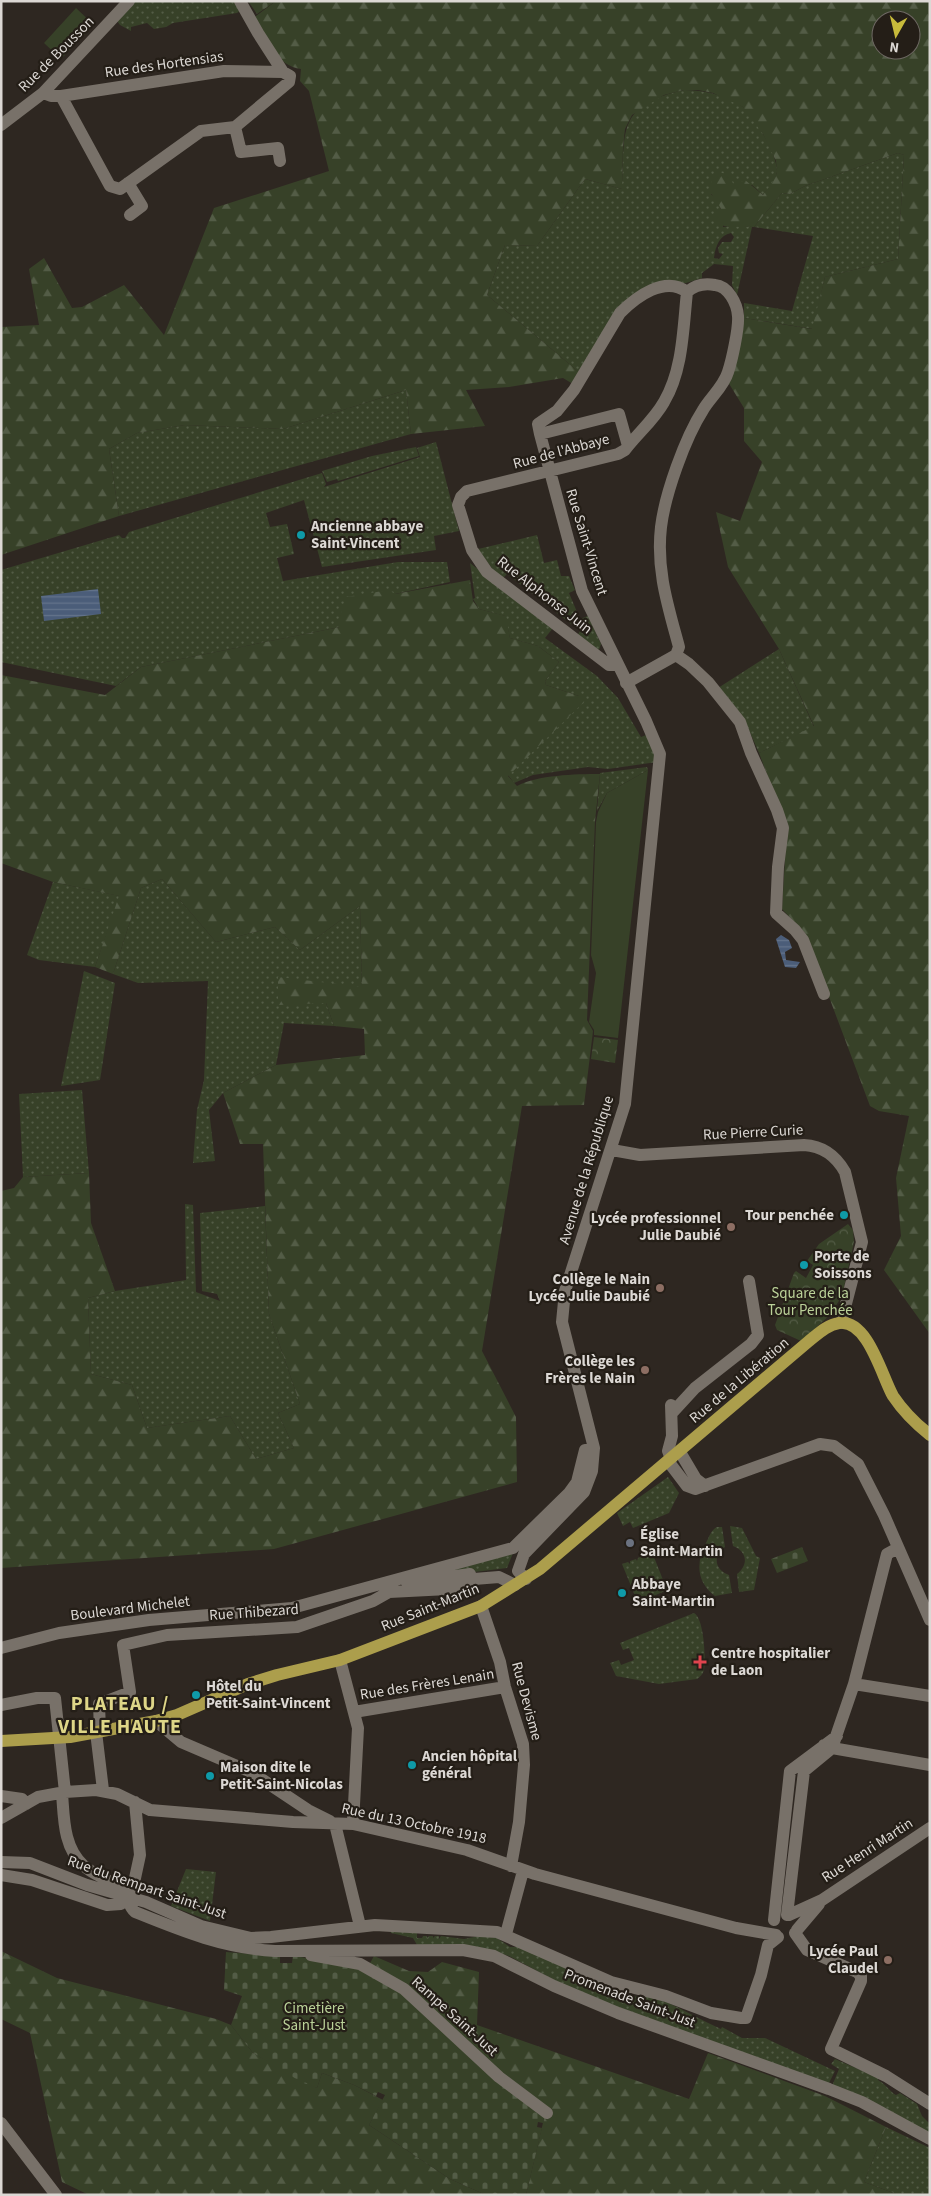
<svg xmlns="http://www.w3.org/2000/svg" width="931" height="2196" viewBox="0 0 931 2196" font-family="'Source Sans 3',sans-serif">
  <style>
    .grass { fill: url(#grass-dots); fill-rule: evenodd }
    .forest { fill: url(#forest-firs); fill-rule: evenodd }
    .cemetery { fill: url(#cemetery-stones) }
    .park { fill: url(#park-crowns) }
    .pitch { fill: #374128 }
    .water { fill: url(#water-rules) }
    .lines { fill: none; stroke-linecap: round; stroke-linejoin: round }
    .minor { stroke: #787169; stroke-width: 12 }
    .major { stroke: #ac9e4c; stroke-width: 12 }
    .culture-dot { fill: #0f9aa8; stroke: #241e17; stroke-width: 2 }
    .education-dot { fill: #8d6e63; stroke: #241e17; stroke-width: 2 }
    .worship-dot { fill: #6b7280; stroke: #241e17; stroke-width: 2 }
    .health-dot { fill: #e0444e; stroke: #241e17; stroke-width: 2 }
    .labels { text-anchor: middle; stroke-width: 4.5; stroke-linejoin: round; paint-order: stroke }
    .street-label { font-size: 15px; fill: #dcd8d4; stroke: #241e17 }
    .poi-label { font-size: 15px; font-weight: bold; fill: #dcd8d4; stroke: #241e17; text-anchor: start }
    .park-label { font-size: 15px; fill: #bbd299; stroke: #241e17 }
    .district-label { font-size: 20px; font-weight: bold; letter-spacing: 1px; fill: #ded688; stroke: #241e17 }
  </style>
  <defs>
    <pattern id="grass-dots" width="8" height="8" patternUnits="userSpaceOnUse" patternTransform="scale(1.25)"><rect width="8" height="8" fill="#374128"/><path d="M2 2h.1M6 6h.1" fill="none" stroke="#535c46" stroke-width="1.8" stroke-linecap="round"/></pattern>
    <pattern id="forest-firs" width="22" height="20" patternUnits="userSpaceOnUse" patternTransform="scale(1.25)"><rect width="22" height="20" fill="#374128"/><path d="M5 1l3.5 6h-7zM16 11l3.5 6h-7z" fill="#535c46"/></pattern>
    <pattern id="cemetery-stones" width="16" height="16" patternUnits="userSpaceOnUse" patternTransform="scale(1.25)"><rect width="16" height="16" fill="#374128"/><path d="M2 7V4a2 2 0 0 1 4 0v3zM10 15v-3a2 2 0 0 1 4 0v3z" fill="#535c46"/></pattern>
    <pattern id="park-crowns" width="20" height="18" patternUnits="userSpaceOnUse" patternTransform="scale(1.25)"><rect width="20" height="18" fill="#374128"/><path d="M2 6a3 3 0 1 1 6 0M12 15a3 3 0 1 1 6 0" fill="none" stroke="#535c46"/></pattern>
    <pattern id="water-rules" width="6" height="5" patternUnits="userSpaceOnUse" patternTransform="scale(1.25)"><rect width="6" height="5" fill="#4b5d79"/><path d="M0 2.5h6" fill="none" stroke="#64748b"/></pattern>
  </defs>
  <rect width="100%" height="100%" fill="#2e2721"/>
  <path class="grass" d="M135,1h103l3,9 -4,3 -64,10 -7,4 -12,2 -7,-6 -16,4v4l-11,-6 -3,-4z
    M684,90c20,0 42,5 59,17 12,10 35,49 34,65 -1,9 -8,16 -14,23l-11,-10h-18l-23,9c11,8 11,20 12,33l13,-2 16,2 -15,68 -5,-10 1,-19 -19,-2 -12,9v5l-16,5h-17l-24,5 -65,85 -93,-78 18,-50 32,1 48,-67 37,10c3,-58 -6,-84 62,-99zM731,233l3,4 -3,5h-9l-4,6 1,5 4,1 -4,5 -5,-1c1,-10 5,-23 17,-25z
    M898,153l6,2 -6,104 -73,18 -12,52 -69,-11v-15l48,8 21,-75 -59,-9 28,-34 8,1 15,-8z
    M406,390l5,44 -292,82 -10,-67 28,-16 48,-8 98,4z
    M436,442l23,89 -25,5 2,14 -114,17 -18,-67 -38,13 4,14 17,-3 7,30 -17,4 6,23 115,-19h49l3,20 -55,12 -55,22v11l-199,40 -25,19 -115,-24v-92l118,-35 3,3h3l4,-6 193,-59 4,11 -2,3 96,-30 -3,-9zM98,590l-54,31 -2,-24z
    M416,447l3,9 -81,25 -1,-2 -10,3 -5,-11 50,-15z
    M537,535l7,28 13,-3 4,16h8l6,14 -6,3 11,26 8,-3 13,28 -2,6 -22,-14 3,-5 -73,-57 -5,5 -8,-8 -16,-22z
    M470,563l83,65 -8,10 52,38 21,22 23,39 8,-3 8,28 -49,7 -20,-2 -55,8 -19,8 -6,-8 71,-79 -33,-11 -1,-4 14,-19 -21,-16 -28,-8 -5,-22 -26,-7 -6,-10 2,-1z
    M779,649l35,78 -55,26 -15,-34 -26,-31z
    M647,767l1,3 -41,23 -10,18 3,-38z
    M162,879l54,63 59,-15 25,23 60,-44 2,81 -36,16 8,23 -50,-3 -8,42 -53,28 -14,17 6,51 -22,2 4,-53 7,-30 4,-99 -70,2 -25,-9 28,-86z
    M53,882l67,14 -25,71 -56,-7 -12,-5z
    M84,971l31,12 -15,97 -39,6z
    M82,1090l7,83 -66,4 -4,-83z
    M185,1204l8,1 3,87 24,9 -3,-7 -15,-3 -2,-78 65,-7 4,108 31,90 -22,9 16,35 -38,11 -26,-43 -83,12 -15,-43 -41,-11 -3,-76 27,-7 71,-11z
    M668,1477l11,16 -10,20 -36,15 -3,-6 -7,4 -6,-13z
    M730,1526l12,2 14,28 4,2 -6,32 -15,2 -2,-18c12,-9 10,-23 -4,-28z
    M717,1527h5l3,20c-13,9 -10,23 4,28l3,18 -17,3c-19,-14 -19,-34 -9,-53 3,-6 5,-13 11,-16z
    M652,1552l15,38 -29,13 -16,-39 6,-2 2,2v-3l6,-2 1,2 1,-3 4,-2 3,2 -1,-3z
    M513,1553l-6,15 -89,11z
    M694,1613c10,5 12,46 10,57 -1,4 -4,7 -7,9l-38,5 -43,-8 -6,-13 9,-3 2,5 13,-5 -5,-12 -6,2 -3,-7z
    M186,1869l30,3 -6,49 -39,-15z
    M390,1930l27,3v5h5l1,-2h4v2l2,-2h4v2l2,-2h4v3l2,-3 23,3 15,-3 18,2 13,9h10l57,25 26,18 11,-2c18,14 30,5 48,12 20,9 39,20 59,29l1,-2 20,11h23l70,33 -7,14 -253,-94 -66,-35 -22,-7 -70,-4 -4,-7 -22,-5z
    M835,2059l44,19 -1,2c9,5 12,12 18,15l4,-2 17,11 5,12 8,8v14l-98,-52 7,-17 -8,-5z
    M886,2127l44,21v47h-31l-35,-13z"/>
  <path class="forest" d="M276,1h654v1333l-46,-64 17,-34 -5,-58 13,-62 -30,-5 -9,-5 -65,-173 -23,-24 5,-82 -28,-74 55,-27 -35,-77 -51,-82 -12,-55 24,9 22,-59 -18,-21v-33l-16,-26 16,-64 68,11 13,-52 73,-18 6,-104 -6,-2 -93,33 -15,8 -8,-1 -28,34c-12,-1 -27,1 -38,-3v-8l5,-7c-3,-8 -10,-13 -12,-21l5,-13 6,-3 9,4 5,9 11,-5 18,15 9,-12 5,-10 -1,-12 -13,-27 -20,-27 -30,-14 -15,-3h-14l-20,5 -32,20 -7,14 -2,18 -1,42 -37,-10 -48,67 -32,-1 -18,50 93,78 -7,11 -10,-6 -54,9 -43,3 19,36 -74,8 -5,-44 -123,39 -98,-4 -48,8 -28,16 10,67 -118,39v-228l38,-2 -10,-56 15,-11 28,50 10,-1 42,-22 40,50 50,-127 115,-37 -20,-80 -9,-10 1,-12c-24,-3 -37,-31 -49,-50zM881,20h30v30h-30z
    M470,580l3,21 6,8 27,7 4,22 28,8 21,16 -14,19 1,4 33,11 6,5 -77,75 9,10c21,-11 58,-12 83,-12l-5,47 -8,199 6,11 -9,74 -62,1 -40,245 34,66 1,65 -243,67 -273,19v-377l13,-3 9,-11 66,-4 2,50 24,68 -27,7 3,76 41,11 15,43 83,-12 26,43 38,-11 -16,-35 22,-9 -31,-90 -6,-170h-23l-17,-51 53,-28 89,-10 -1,-26 -30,-3 -8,-23 -48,2v-28l84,10 -2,-81 -60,44 -25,-23 -59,15 -54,-63 -21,9 -28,86 -18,-7 24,-71 -66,-14 -52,-19v-188l104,20 36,-28 199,-40v-11l6,-19 43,-7 6,4z
    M1,1951l56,27 159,41 15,6 22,28 64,35 5,-15 32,12 29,15 -14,25 81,54 36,16h-397l-27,-13 -32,-149 -29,-14z
    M374,1956l35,15 19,1 14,-10 37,10 -2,53 212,74 19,-46 117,43 61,31 -22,55 35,13h-373l20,-85 -177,-145z"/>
  <path class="cemetery" d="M248,1h28l-19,13z
    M802,1547l6,14 -31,12 -6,-14z
    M226,1952l54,4v7h12l1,-8 2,1 67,12 39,21 144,126 -2,8 -5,-1 -1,5 5,1 -16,67h-40l-36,-16 -81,-54 16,-30 -7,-3 -2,4 -22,-11 -32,-12 -5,15 -19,-8 -45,-27 -22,-28 11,-29 -18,-6z"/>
  <path class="park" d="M594,1037l24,3 -3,23 -24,-4z
    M848,1224l5,6 1,12 -12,54 -12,19 -29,26 -24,-11 -2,-5 19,-52 2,-2 10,7 7,-13 -6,-4 12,-17z"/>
  <path class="pitch" d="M76,8l18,17 -33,34 -17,-16z
    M648,770l-30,268 -24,-3v-5l-5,-8 7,-49 -5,-18 5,-133 2,-10 9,-19z"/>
  <path class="water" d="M98,589l3,25 -57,7 -3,-25z
    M781,935l8,5 3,8 -7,4 1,8 14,2 -4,6 -11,-1 -9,-28z"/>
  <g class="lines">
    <path class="minor" d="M240,1l18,32 25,39
      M43,93l8,3h10l163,-25 59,1 7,4 -1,6 -54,45 -34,4 -81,58 -10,-3 -49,-90
      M1,125l42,-32 86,-92
      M235,127l6,25 37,-4 2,13
      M128,183l14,23 -12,9
      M628,446l-9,-32 -79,20 -2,-10 19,-13 17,-21 46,-77c16,-16 45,-38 67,-21
      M676,655l13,9 19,18 32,40 11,31 26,57 6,18 -5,39 -2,46 19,17 8,10 21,54
      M618,665h-9l-122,-93 -15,-22 -14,-45 3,-8 6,-6 151,-37 7,-4c12,-16 29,-30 39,-48 19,-32 19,-73 23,-110
      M626,683l50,-28 3,-8c-11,-41 -23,-77 -18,-120 4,-33 24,-89 42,-117 7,-12 21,-24 25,-38 4,-12 11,-44 10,-56 -1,-13 -10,-30 -23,-31 -10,-2 -20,0 -28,7
      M612,1150l28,5 164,-10c19,1 32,11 41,27l17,70 -21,81
      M672,1413l23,-25 56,-44 7,-9 -9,-54
      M680,1452l16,27 9,7
      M671,1459l-3,-8 4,-15 -1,-31
      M668,1461l19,25 8,3 125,-45 14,2 24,18 26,51 46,105
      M526,1579l-8,-8 6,-17 60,-62 8,-21 2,-23 -32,-126 3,-31 60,-187 35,-350 -14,-33 -64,-130 -42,-157
      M406,1581h15l49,-7
      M481,1606l19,56 5,25 18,57 1,21 -5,57 -8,44
      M1,1648l58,-15 90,-13 143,-12 221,-60 56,-55 8,-11 8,-32 9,-2
      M340,1660l18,68 -5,96
      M854,1684l76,12
      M1,1705l36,-7h18l10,94
      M354,1712l151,-25
      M156,1721l25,21 70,30 57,38 22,11
      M100,1731l-1,-27 31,-12 -7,-47 44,-10 130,-8 76,-26 16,-9 59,-3 26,-10 25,-2 16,8
      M96,1732l7,58
      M824,1745l8,3 98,17
      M62,1793c2,24 1,55 22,73 11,10 29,14 39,26 6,6 5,14 12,20 47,19 88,36 140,39l188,-1 31,6 60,30 64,27 211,76 33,13 68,37
      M1,1796l21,3 4,5
      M1,1818l37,-21 27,-5 31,-2 21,4 33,16 143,12 60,2 114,26 68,24 201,54 40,7
      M335,1824l25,102
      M1,1862l29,1 57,22 59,17 55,24 50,12 20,-1 104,-12 122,7 114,50 55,14 45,17 30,5h5l15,-43 7,-30 10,-8
      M1,1875l31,5 75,25 14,-1 11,-12 8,-37 -5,-53
      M787,1915l17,-144 28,-23 22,-64 33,-130 11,-6
      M789,1915l33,-15 108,-72
      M774,1920l16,-149 47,-35
      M797,1930l22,-26
      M795,1933l12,17 50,22 4,4v5l-30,68 55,27 44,28
      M506,1934l17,-63
      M311,1955l49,9 44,25 95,88 48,36
      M1,2123l55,72"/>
    <path class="major" d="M1,1741l69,-4 86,-16 21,-6 71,-31 29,-9 63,-15 141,-54 59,-37 269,-228c9,-7 18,-16 30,-18 29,-4 43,54 54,73 10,15 23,28 37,39"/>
  </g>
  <g class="culture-dot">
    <circle cx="301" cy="535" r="5"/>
    <circle cx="844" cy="1215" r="5"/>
    <circle cx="804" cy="1265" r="5"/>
    <circle cx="622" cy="1593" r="5"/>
    <circle cx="196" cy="1695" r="5"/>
    <circle cx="412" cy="1765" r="5"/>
    <circle cx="210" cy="1776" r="5"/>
  </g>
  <g class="education-dot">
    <circle cx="731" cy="1227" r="5"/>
    <circle cx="660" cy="1288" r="5"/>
    <circle cx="645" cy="1370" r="5"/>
    <circle cx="888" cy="1960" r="5"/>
  </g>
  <circle class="worship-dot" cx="630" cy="1543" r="5"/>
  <path class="health-dot" d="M697.5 1654.5h5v5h5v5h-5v5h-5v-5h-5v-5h5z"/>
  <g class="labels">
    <g class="street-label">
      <text transform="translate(56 54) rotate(-45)" y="5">Rue de Bousson</text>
      <text transform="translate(164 64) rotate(-8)" y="5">Rue des Hortensias</text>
      <text transform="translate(561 451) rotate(-15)" y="5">Rue de l'Abbaye</text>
      <text transform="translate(587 542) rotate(73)" y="5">Rue Saint-Vincent</text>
      <text transform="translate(545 595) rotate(38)" y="5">Rue Alphonse Juin</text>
      <text transform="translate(753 1132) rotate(-3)" y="5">Rue Pierre Curie</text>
      <text transform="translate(586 1170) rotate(-73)" y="5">Avenue de la République</text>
      <text transform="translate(739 1380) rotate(-40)" y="5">Rue de la Libération</text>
      <text transform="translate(430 1607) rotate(-22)" y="5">Rue Saint-Martin</text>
      <text transform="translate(130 1608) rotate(-7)" y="5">Boulevard Michelet</text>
      <text transform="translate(254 1612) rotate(-4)" y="5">Rue Thibezard</text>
      <text transform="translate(427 1684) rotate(-9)" y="5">Rue des Frères Lenain</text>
      <text transform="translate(527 1701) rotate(75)" y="5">Rue Devisme</text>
      <text transform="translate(414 1823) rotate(12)" y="5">Rue du 13 Octobre 1918</text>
      <text transform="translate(867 1850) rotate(-33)" y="5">Rue Henri Martin</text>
      <text transform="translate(147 1887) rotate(19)" y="5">Rue du Rempart Saint-Just</text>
      <text transform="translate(630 1998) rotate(21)" y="5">Promenade Saint-Just</text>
      <text transform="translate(455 2016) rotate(42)" y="5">Rampe Saint-Just</text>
    </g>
    <g class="poi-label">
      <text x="311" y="531">Ancienne abbaye<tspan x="311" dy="17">Saint-Vincent</tspan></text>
      <text x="834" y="1220" text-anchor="end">Tour penchée</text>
      <text x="721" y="1223" text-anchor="end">Lycée professionnel<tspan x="721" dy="17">Julie Daubié</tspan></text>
      <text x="814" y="1261">Porte de<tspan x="814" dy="17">Soissons</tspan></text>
      <text x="650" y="1284" text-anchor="end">Collège le Nain<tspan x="650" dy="17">Lycée Julie Daubié</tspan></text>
      <text x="635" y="1366" text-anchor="end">Collège les<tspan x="635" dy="17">Frères le Nain</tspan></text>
      <text x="640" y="1539">Église<tspan x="640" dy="17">Saint-Martin</tspan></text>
      <text x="632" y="1589">Abbaye<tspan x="632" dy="17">Saint-Martin</tspan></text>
      <text x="711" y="1658">Centre hospitalier<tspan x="711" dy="17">de Laon</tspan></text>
      <text x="206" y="1691">Hôtel du<tspan x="206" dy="17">Petit-Saint-Vincent</tspan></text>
      <text x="422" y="1761">Ancien hôpital<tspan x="422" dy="17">général</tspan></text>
      <text x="220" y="1772">Maison dite le<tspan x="220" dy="17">Petit-Saint-Nicolas</tspan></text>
      <text x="878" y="1956" text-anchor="end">Lycée Paul<tspan x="878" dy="17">Claudel</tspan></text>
    </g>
    <g class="park-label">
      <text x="810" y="1298">Square de la<tspan x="810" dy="17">Tour Penchée</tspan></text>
      <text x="314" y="2013">Cimetière<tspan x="314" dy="17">Saint-Just</tspan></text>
    </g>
    <g class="district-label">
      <text x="120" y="1710">PLATEAU /<tspan x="120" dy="23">VILLE HAUTE</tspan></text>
    </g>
  </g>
  <rect width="931" height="2196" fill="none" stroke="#dcd8d4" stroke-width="5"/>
  <g transform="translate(896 35) rotate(188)"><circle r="24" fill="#241e17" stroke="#6e6863"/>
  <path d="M0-4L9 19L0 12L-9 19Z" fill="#c8bb3b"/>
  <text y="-8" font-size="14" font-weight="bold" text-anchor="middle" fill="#dcd8d4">N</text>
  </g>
</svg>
